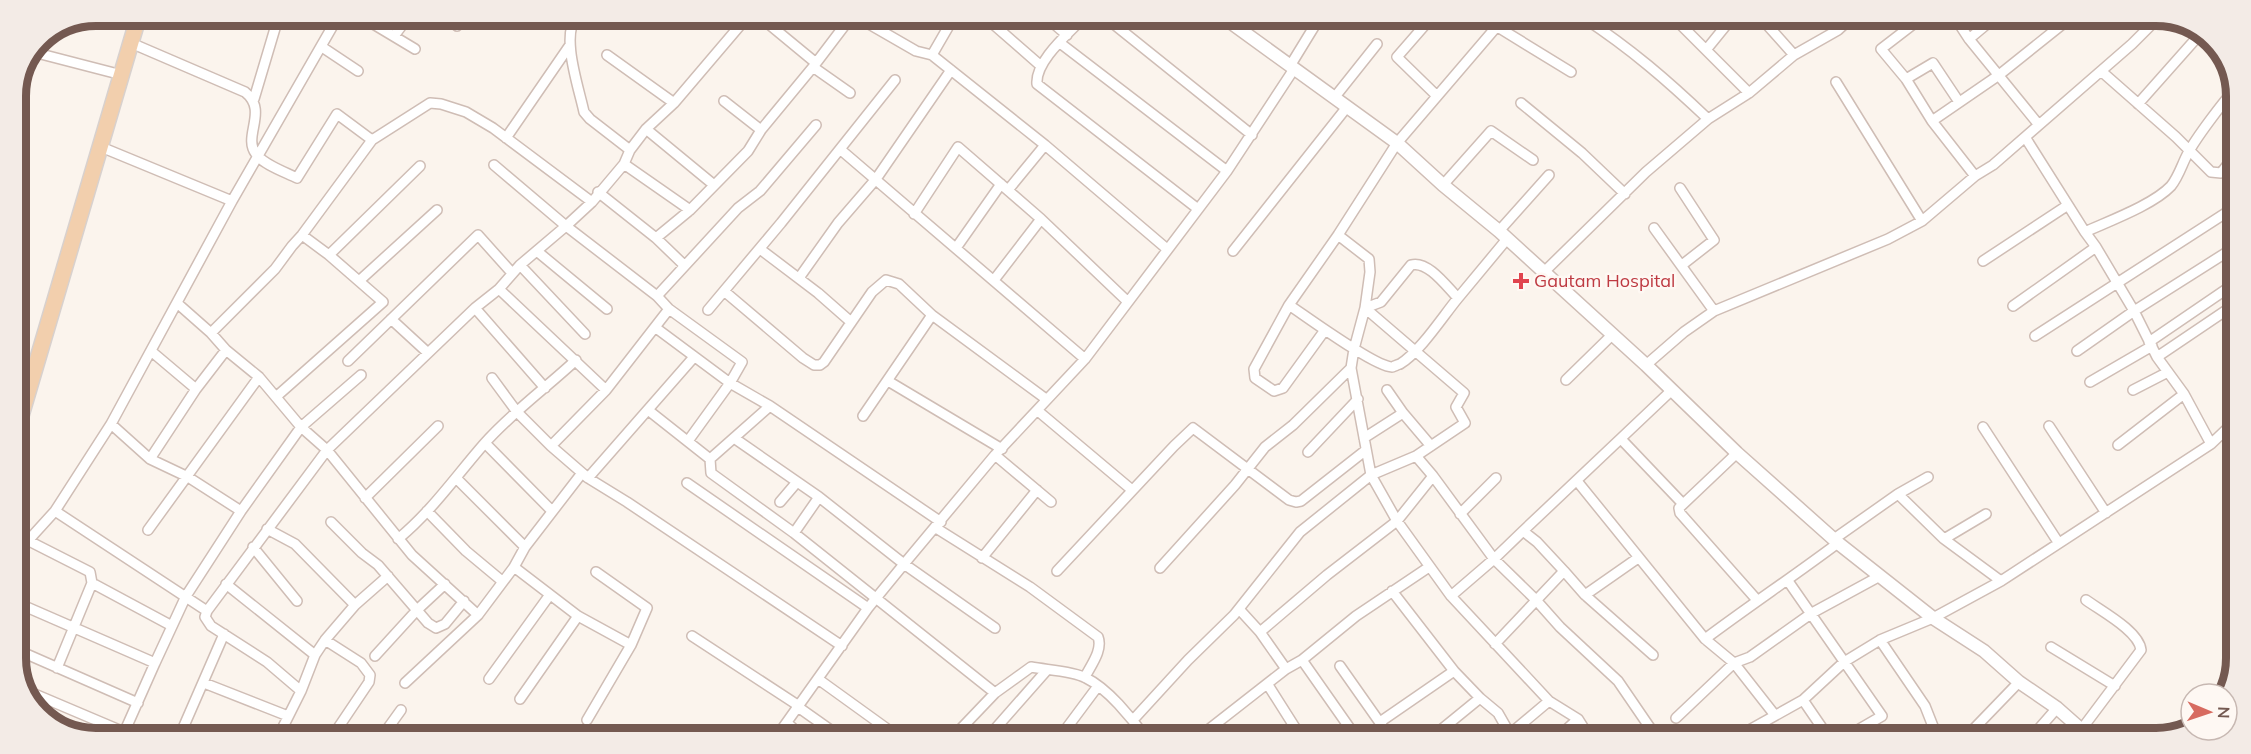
<svg xmlns="http://www.w3.org/2000/svg" width="2251" height="754" viewBox="0 0 2251 754" font-family="Mulish,sans-serif">
  <style>
    .lines { fill: none; stroke-linecap: round; stroke-linejoin: round }
    .minor-casing { stroke: #cfbdb5; stroke-width: 12 }
    .tertiary-casing { stroke: #cfbdb5; stroke-width: 15 }
    .primary-casing { stroke: #d8d1ce; stroke-width: 18 }
    .minor { stroke: #fff; stroke-width: 9 }
    .tertiary { stroke: #fff; stroke-width: 12 }
    .primary { stroke: #f2cfad; stroke-width: 15 }
    .health-dot { fill: #e0444e; stroke: #fef8f3; stroke-width: 2 }
    .labels { text-anchor: middle; stroke-width: 5; stroke-linejoin: round; paint-order: stroke }
    .health-label { font-size: 18px; fill: #be3a42; stroke: #fef8f3; text-anchor: start }
    .rim { fill: none; stroke: #745951; stroke-width: 8 }
  </style>
  <rect width="100%" height="100%" fill="#fbf4ed"/>
  <g class="lines">
    <g class="minor-casing">
      <path id="minor" d="M360,16l55,33
        M577,16c-17,19 2,72 7,96l6,7 40,31
        M759,16l57,47
        M857,17l59,34 16,4
        M954,17l-22,38 113,90 122,104
        M985,17l56,49
        M1046,17l21,18
        M1084,17c-15,16 -49,44 -47,67l161,125
        M1105,17l147,118
        M1431,18l-34,39 40,39
        M1486,18l10,8 75,46
        M1584,18c47,31 83,62 124,101
        M1674,18l32,32 26,-32
        M1761,18l33,37
        M1829,18l9,12 12,-11
        M1920,19l-39,30 25,30 26,42 43,55
        M1956,19l13,20 70,86
        M457,26l9,-10
        M394,36l15,-20
        M1969,39l24,-20
        M131,43l114,49c24,19 -3,44 11,62 8,11 29,18 41,24l40,-64 35,26
        M1060,43l167,128
        M322,47l36,24
        M1706,50l43,43
        M33,52l89,23
        M607,55l67,48
        M1290,66l30,-49
        M813,67l37,26
        M2101,71l75,66 35,35 10,1 14,-18
        M1906,79l27,-16 26,39
        M1836,82l86,139
        M1334,98l43,-54
        M254,99l25,-84
        M724,101l37,29
        M1521,103l61,50 43,41
        M2138,104l63,-71
        M1932,121l67,-46 70,-56
        M646,129l68,56
        M2025,137l60,95 11,15 38,64 23,46 27,37 27,50
        M506,138l64,-93
        M101,147l131,54
        M841,150l244,209
        M624,164l66,46
        M494,165l72,61 -46,39 -21,24 -24,19 -148,142 85,105 66,60 36,-48 64,49 53,29
        M1443,185l48,-54 42,29
        M1680,188l34,52 -32,25
        M1008,190l37,-45
        M598,192l58,46 28,27
        M914,214l44,-67 83,72 87,83
        M1654,228l60,83
        M1499,231l50,-56
        M2085,232c24,-11 68,-27 86,-46 8,-10 11,-22 17,-33 8,-15 35,-51 47,-64
        M656,238l34,-28 58,-59 13,-21 52,-63 38,-50
        M1507,239l-49,59c-11,-11 -30,-38 -47,-33l-30,37 -16,6 -11,41 -3,19 20,107 26,46 36,-45 61,83 42,41 24,27 58,54 39,57
        M956,248l45,-64
        M760,249l58,44 33,29
        M1233,251l114,-144
        M538,252l69,57
        M329,255l91,-89
        M1983,261l85,-56
        M520,265l65,69
        M1544,272l102,-100 62,-53 41,-26 45,-38 44,-25
        M799,278l39,-55 38,-44 75,-109
        M994,280l47,-61
        M359,281l78,-71
        M499,289l107,101
        M724,291l79,67 11,7h6l4,-3 48,-70 14,-12 13,4 33,31 -69,101
        M657,296l81,-88 22,-17 56,-66
        M1458,298c-15,18 -38,54 -58,66 -1,0 -7,3 -8,3 -17,0 -85,-50 -103,-62l49,-70 59,-92 107,-125
        M177,303l34,30
        M1289,305l-35,64 1,9 19,13 9,-3 42,-58
        M2013,306l83,-59
        M475,308l70,80
        M669,309l73,53 -12,21 -42,58
        M708,310l73,-87 114,-143
        M932,315l114,84
        M391,319l37,34
        M656,328l74,55 40,23 -60,53 1,14 83,60 201,160
        M2035,336l200,-129
        M2149,342l85,-58
        M151,351l45,38
        M2077,351l57,-40 101,-64
        M2157,357l77,-52
        M348,361l130,-126 34,38
        M1646,365l38,-33 30,-21 174,-72 34,-18 53,-45 18,-11 139,-121 25,-25
        M492,378l25,34 34,34 37,32 39,24 215,144
        M1566,380l46,-45
        M888,381l114,68
        M2090,382l62,-36
        M15,387l14,4
        M2133,390l35,-18
        M277,396l106,-94 -54,-47 -27,-20
        M770,406l171,116
        M648,410l62,49
        M1038,411l94,79
        M1403,413l28,33
        M111,424l121,-223 107,-186
        M2049,426l57,87
        M1983,427l75,115
        M734,438l85,59 -25,36
        M1364,438l39,-25 -16,-23
        M1621,439l62,65
        M485,443l67,68
        M2118,445l66,-51
        M551,446l55,-56 63,-81 -12,-13 -91,-70 26,-24 32,-38 6,-14 16,-21 28,-26 74,-87
        M1308,452l50,-53
        M1737,453l-58,55 1,5 77,87
        M995,455l56,47
        M1416,456l17,20
        M150,459l46,-70 30,-39
        M588,478l106,-121
        M457,479l68,68
        M1577,481l128,158c44,-33 89,-63 133,-96
        M687,483l181,125
        M1898,494l46,45 57,42
        M819,497l85,67 91,64
        M365,498l73,-72
        M780,502l17,-20
        M55,511l152,100 -2,6 6,9 56,36 34,29
        M427,511l39,40 36,30
        M1460,514l36,-36
        M331,522l31,31 16,12 50,58 8,5 9,-4 19,-23
        M936,528l94,59 68,50c5,13 -7,28 -13,40
        M267,529l28,15 60,61
        M148,530l111,-153
        M398,539c34,-28 58,-63 86,-95 27,-31 62,-56 92,-84
        M1834,539l64,-45 30,-17
        M1944,539l42,-25
        M27,540l63,32 2,11 -35,85
        M253,547l44,54
        M15,555l40,-44 56,-87 39,35 38,18 53,34
        M982,558l55,-68
        M514,567l11,-20 57,-74
        M1160,568l75,-83 30,-38 28,-22 58,-57
        M1057,571l117,-125 19,-18 96,72 7,2 5,-1 65,-51
        M1564,571l21,24 68,60
        M1788,581l94,135 -38,22
        M92,583l80,43
        M226,584l89,71
        M1392,591l62,80
        M1585,595l53,-37
        M1451,596l43,-37 29,-28
        M15,602l140,61 -32,72
        M1239,609l21,23 26,37
        M207,611l120,-161 -26,-23 -42,-50 -33,-27 -15,-17 64,-64 17,-23 10,-11 70,-95 58,-37 11,1 25,8 27,16 99,74
        M1260,632l67,-57 70,-54 54,75 98,105 29,18 12,19
        M692,636l107,70
        M1705,639l29,24 40,51
        M325,640l36,23 9,12 -1,7 -33,49
        M1880,640l45,66 13,33
        M1495,644l69,-73 -27,-29 -14,-11 149,-141
        M2051,647l64,39
        M15,649l123,54
        M375,656l42,-46 28,-26
        M1302,660l54,77
        M155,663l31,-67 55,-85 60,-84 60,-52
        M1340,666l50,71
        M489,679l60,-83
        M818,679l79,57
        M204,683l84,33
        M405,683l73,-68
        M1268,685l33,52
        M25,690l99,42
        M1480,698l18,15 12,21
        M520,699l58,-83
        M1803,700l26,38
        M798,707l41,29
        M1676,718l58,-55 16,-6 62,-44 68,-37
        M587,720l44,-75 16,-37 -51,-36
        M1133,720l55,-60 46,-45 66,-83 71,-57 45,-19 49,-33 -9,-16 8,-14 -99,-85 5,-36 -1,-13 -31,-24
        M1380,722l74,-51 26,27 -49,40
        M787,723l15,13
        M2081,730l60,-80c-2,-19 -40,-39 -55,-50
        M180,735l44,-101
        M279,735l22,-44 14,-36 10,-15 30,-35 33,-29
        M383,735l18,-25
        M777,736l91,-128 36,-44 91,-109 90,-96 142,-188 67,-102
        M953,737l42,-44 36,-26c16,3 42,4 55,11 21,10 46,40 59,59
        M988,737l59,-67
        M1060,737l38,-51
        M1199,737l87,-68 16,-9 54,-44 73,-49
        M1505,738l44,-37
        M1557,738l21,-19
        M1735,738l68,-38 41,-38 36,-22 53,-22 68,-37 210,-137 23,-22
        M1964,739l55,-57
        M2030,739l27,-31"/>
    </g>
    <g class="tertiary-casing">
      <path id="tertiary" d="M1223,17l174,126 46,42 56,46 147,134 91,88 101,90 95,75 51,33 35,31 38,26 35,31"/>
    </g>
    <g class="primary-casing">
      <path id="primary" d="M15,436l124,-421"/>
    </g>
    <use href="#minor" class="minor"/>
    <use href="#tertiary" class="tertiary"/>
    <use href="#primary" class="primary"/>
  </g>
  <path class="health-dot" d="M1518 272h6v6h6v6h-6v6h-6v-6h-6v-6h6z"/>
  <g class="labels">
    <g class="health-label">
      <text x="1534" y="287">Gautam Hospital</text>
    </g>
  </g>
  <path d="M0 0H2251V754H0ZM96 26H2156A70 70 0 0 1 2226 96V658A70 70 0 0 1 2156 728H96A70 70 0 0 1 26 658V96A70 70 0 0 1 96 26Z" fill="#f3ebe6" fill-rule="evenodd"/>
  <path class="rim" d="M96 26H2156A70 70 0 0 1 2226 96V658A70 70 0 0 1 2156 728H96A70 70 0 0 1 26 658V96A70 70 0 0 1 96 26Z"/>
  <g transform="translate(2209 712) rotate(92)"><circle r="28" fill="#fef8f3" stroke="#c7b8b2" stroke-width="1.5"/>
  <path d="M0-4.5L10 22L0 15L-10 22Z" fill="#d76b60"/>
  <text y="-9" font-size="16" font-weight="bold" text-anchor="middle" fill="#745951">N</text>
  </g>
</svg>
